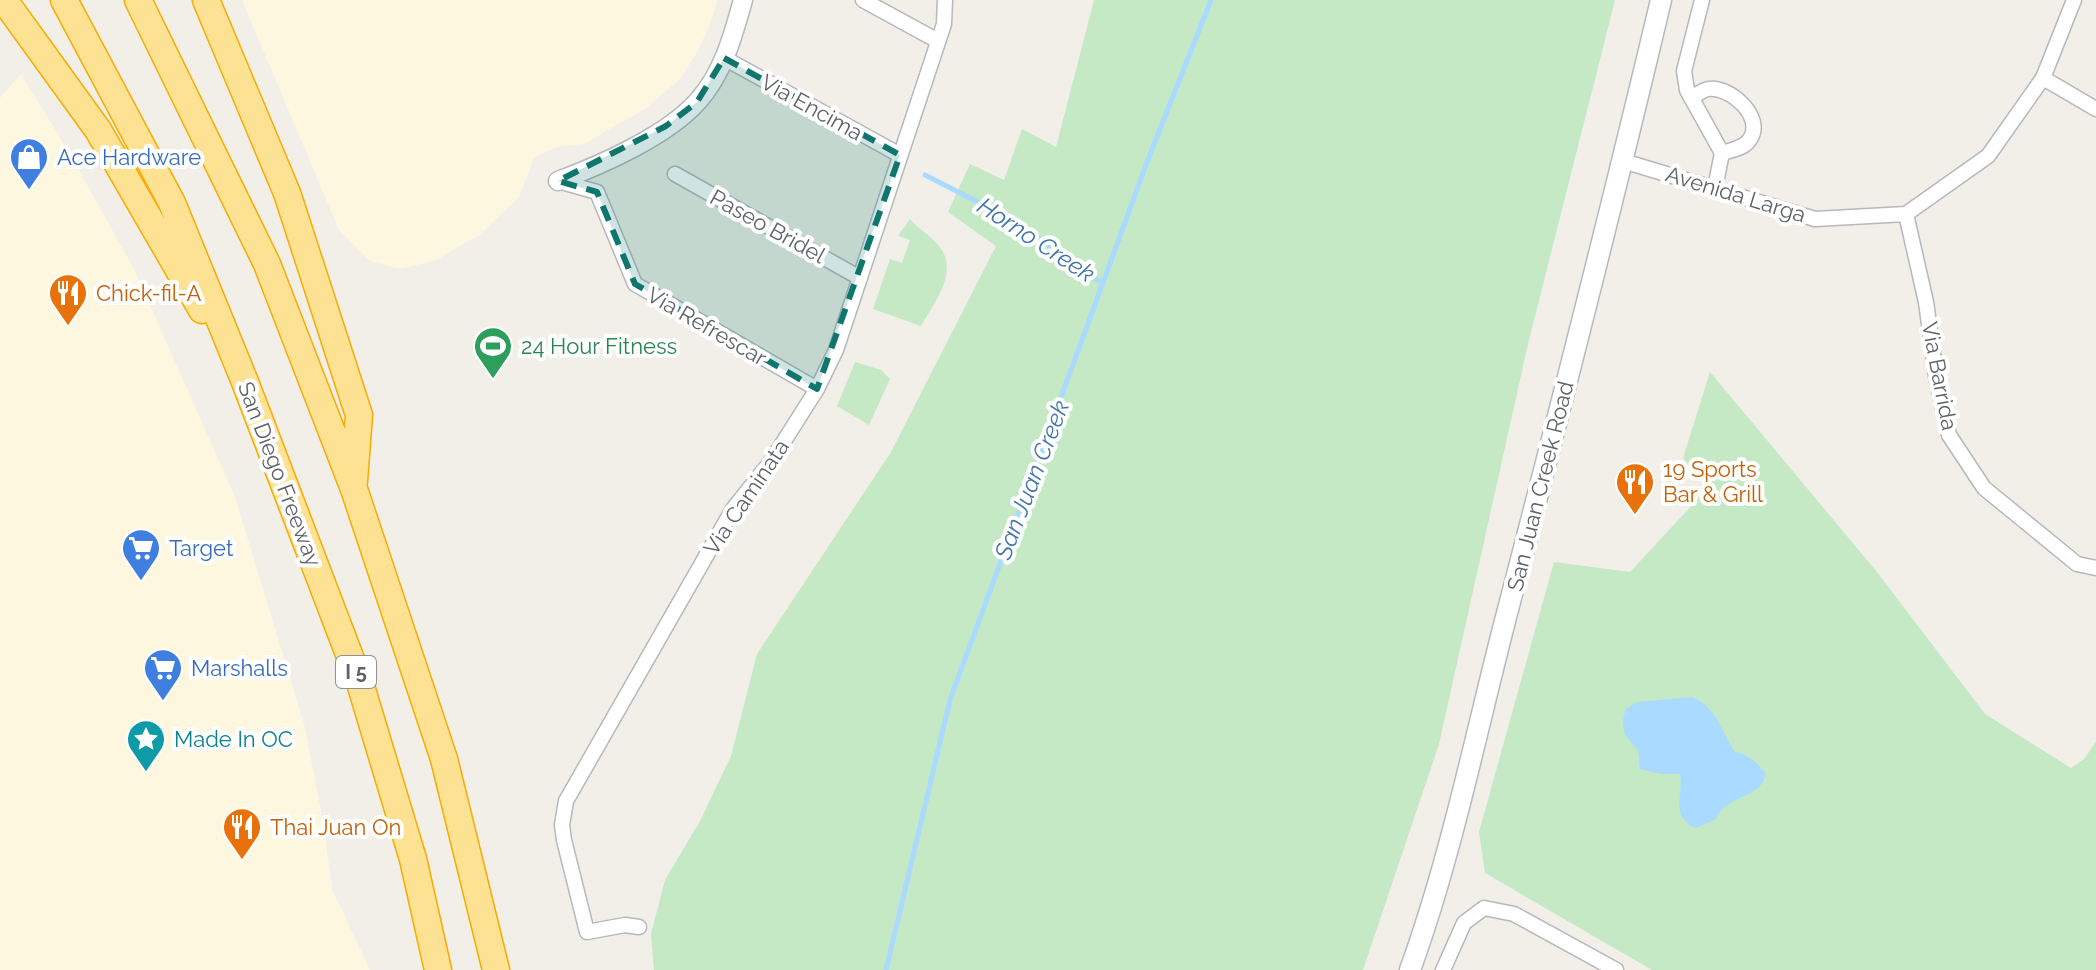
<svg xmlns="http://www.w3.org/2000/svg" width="2096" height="970" viewBox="0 0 2096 970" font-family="Raleway,sans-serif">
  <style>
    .commercial { fill: #fef7e0 }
    .green { fill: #c5e8c5 }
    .water { fill: #aadaff }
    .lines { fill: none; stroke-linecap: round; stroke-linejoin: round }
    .stream { stroke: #aadaff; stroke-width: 5 }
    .minor-casing { stroke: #b5b8bc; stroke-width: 17 }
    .tertiary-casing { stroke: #b5b8bc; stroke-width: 21 }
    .secondary-casing { stroke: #b6babf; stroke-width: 23 }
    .motorway-casing { stroke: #f9ab00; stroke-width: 29 }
    .minor { stroke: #fff; stroke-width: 14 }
    .tertiary { stroke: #fff; stroke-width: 18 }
    .secondary { stroke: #fff; stroke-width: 20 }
    .motorway { stroke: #fde293; stroke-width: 26 }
    .marked { fill: #0f766e; fill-opacity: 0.2; stroke: #0f766e; stroke-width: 6; stroke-dasharray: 16 10; stroke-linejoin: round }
    .labels { text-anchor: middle; stroke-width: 8; stroke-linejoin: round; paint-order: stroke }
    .shield { fill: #fff; stroke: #8f9295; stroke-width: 2 }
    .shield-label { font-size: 20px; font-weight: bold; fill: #5f6368 }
    .street-label { font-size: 22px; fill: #5f6368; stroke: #fff }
    .shop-label { font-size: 22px; fill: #366cbe; stroke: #fff; text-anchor: start }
    .food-label { font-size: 22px; fill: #c56008; stroke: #fff; text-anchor: start }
    .leisure-label { font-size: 22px; fill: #27864d; stroke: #fff; text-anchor: start }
    .culture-label { font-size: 22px; fill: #0d838f; stroke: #fff; text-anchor: start }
    .water-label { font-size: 24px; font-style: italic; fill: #4174aa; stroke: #fff }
  </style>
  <rect width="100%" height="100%" fill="#f1efe8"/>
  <path class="commercial" d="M242,0h476l-9,27 -14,29 -16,24 -33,28 -62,36 -28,3 -22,11 -15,39 -40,38 -43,25 -35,9 -31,-8 -31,-31z
    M21,74l46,75 67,120 101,228 69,227 19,97 9,68 38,81h-370v-872z"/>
  <path class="green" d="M1094,0h521l-87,344 -89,400 -76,226h-709l-3,-36 14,-54 35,-59 31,-65 26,-102 134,-202 105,-206 -48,-34 22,-48 34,16 18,-51 34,18z
    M910,219c9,11 24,18 32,31 15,25 -9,55 -21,76l-48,-17 17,-50 12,4 8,-23 -12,-4z
    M855,362l26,8 9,9 -21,46 -32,-19z
    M1710,372l167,200 108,142 86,54 13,-9 12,-17v228h-444l-167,-97 -6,-41 75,-270 76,10 78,-84 -25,-30z"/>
  <path class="water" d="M1692,697c24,9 30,36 43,55 12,1 25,13 31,22 -6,26 -41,21 -50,45l-20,9c-27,-11 -12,-33 -16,-54h-19l-21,-5 -2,-19c-13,-14 -19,-20 -12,-41l11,-7z"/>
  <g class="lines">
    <path class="stream" d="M925,175l84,43 94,66
      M886,970l64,-270 199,-543 62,-157"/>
    <g class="minor-casing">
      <path id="minor" d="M863,0l75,41
        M1702,0l-18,71 3,19 35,63 -7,35
        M724,58l176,97
        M2043,78l53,31
        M1691,98c5,-3 12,-8 17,-9 21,-4 57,28 42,50 -5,9 -18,11 -28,14
        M1623,161l192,58 91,-5 82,-58 55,-78 31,-78
        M675,174l185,104
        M558,181l39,11 38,92 182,105
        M1906,214l20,88 10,74 13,59 35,53 93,76 19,4
        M639,927l-14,-2 -38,7 -23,-92 -2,-15 4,-24 167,-292 39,-49 45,-71 19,-39 108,-326 1,-24
        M1443,970l21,-47 20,-15 30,6 102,56"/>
    </g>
    <g class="tertiary-casing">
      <path id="tertiary" d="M558,181c43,-16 109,-45 140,-80 25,-28 35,-65 45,-101"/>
    </g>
    <g class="secondary-casing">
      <path id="secondary" d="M1410,970c41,-113 65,-233 95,-349 54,-207 107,-414 156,-621"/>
    </g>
    <g class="motorway-casing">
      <path id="motorway" d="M4,0l94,130 104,180
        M64,0l108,203 73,179 115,301 53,176 25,111
        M138,0l129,264 87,225 90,270 52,211
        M206,0l81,193 72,222 -5,66"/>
    </g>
    <use href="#minor" class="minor"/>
    <use href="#tertiary" class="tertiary"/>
    <use href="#secondary" class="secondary"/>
    <use href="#motorway" class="motorway"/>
  </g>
  <path class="marked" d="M724,58l176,97 -83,234 -182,-105 -38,-92 -39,-11 108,-55 31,-24z"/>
  <defs>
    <g id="shop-pin" transform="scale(2)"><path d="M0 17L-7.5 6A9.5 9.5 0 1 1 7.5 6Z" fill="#3f7fe0" stroke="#fff"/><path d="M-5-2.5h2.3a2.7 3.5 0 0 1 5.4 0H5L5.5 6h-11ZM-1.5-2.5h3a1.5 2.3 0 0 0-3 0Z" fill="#fff"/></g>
    <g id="restaurant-pin" transform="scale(2)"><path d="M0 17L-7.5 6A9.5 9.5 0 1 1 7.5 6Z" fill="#e8710a" stroke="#fff"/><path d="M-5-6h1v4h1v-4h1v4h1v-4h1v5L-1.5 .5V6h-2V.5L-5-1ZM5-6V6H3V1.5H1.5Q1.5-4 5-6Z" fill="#fff"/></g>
    <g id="stadium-pin" transform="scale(2)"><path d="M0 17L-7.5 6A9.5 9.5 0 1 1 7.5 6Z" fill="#2e9e5b" stroke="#fff"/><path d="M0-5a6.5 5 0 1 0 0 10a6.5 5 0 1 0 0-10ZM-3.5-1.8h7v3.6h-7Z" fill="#fff"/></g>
    <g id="supermarket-pin" transform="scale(2)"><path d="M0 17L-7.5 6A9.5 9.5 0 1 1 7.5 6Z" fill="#3f7fe0" stroke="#fff"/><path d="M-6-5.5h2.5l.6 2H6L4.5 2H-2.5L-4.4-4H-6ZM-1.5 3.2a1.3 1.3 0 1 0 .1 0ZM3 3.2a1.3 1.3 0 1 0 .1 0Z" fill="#fff"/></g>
    <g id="sight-pin" transform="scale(2)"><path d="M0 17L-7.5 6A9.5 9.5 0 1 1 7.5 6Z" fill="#0f9aa8" stroke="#fff"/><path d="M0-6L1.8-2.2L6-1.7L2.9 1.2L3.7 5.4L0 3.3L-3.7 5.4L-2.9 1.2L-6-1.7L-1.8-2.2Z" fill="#fff"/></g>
  </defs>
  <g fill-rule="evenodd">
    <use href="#shop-pin" x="29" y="157"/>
    <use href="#restaurant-pin" x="68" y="293"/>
    <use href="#stadium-pin" x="493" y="346"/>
    <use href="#restaurant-pin" x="1635" y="482"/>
    <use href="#supermarket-pin" x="141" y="548"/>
    <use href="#supermarket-pin" x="163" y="668"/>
    <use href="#sight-pin" x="146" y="739"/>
    <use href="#restaurant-pin" x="242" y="827"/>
  </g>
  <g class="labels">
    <rect class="shield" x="336" y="656" width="40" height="32" rx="6"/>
    <g class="shield-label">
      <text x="356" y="679">I 5</text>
    </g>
    <g class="street-label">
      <text transform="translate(812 107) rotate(29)" y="8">Via Encima</text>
      <text transform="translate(1736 194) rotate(17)" y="8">Avenida Larga</text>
      <text transform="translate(768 226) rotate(29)" y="8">Paseo Bridel</text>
      <text transform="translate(707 326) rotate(30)" y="8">Via Refrescar</text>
      <text transform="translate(1940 376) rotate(79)" y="8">Via Barrida</text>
      <text transform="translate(280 474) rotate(69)" y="8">San Diego Freeway</text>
      <text transform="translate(1540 486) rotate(-76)" y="8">San Juan Creek Road</text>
      <text transform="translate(746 497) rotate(-56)" y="8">Via Caminata</text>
    </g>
    <g class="shop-label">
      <text x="57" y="165">Ace Hardware</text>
      <text x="169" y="556">Target</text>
      <text x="191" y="676">Marshalls</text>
    </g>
    <g class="food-label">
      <text x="96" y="301">Chick-fil-A</text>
      <text x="1663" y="477">19 Sports<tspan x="1663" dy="25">Bar &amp; Grill</tspan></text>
      <text x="270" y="835">Thai Juan On</text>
    </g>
    <g class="leisure-label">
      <text x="521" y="354">24 Hour Fitness</text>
    </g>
    <g class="culture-label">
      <text x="174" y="747">Made In OC</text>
    </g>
    <g class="water-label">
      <text transform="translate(1036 240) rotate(33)" y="8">Horno Creek</text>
      <text transform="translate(1032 480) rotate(-69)" y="8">San Juan Creek</text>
    </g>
  </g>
</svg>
